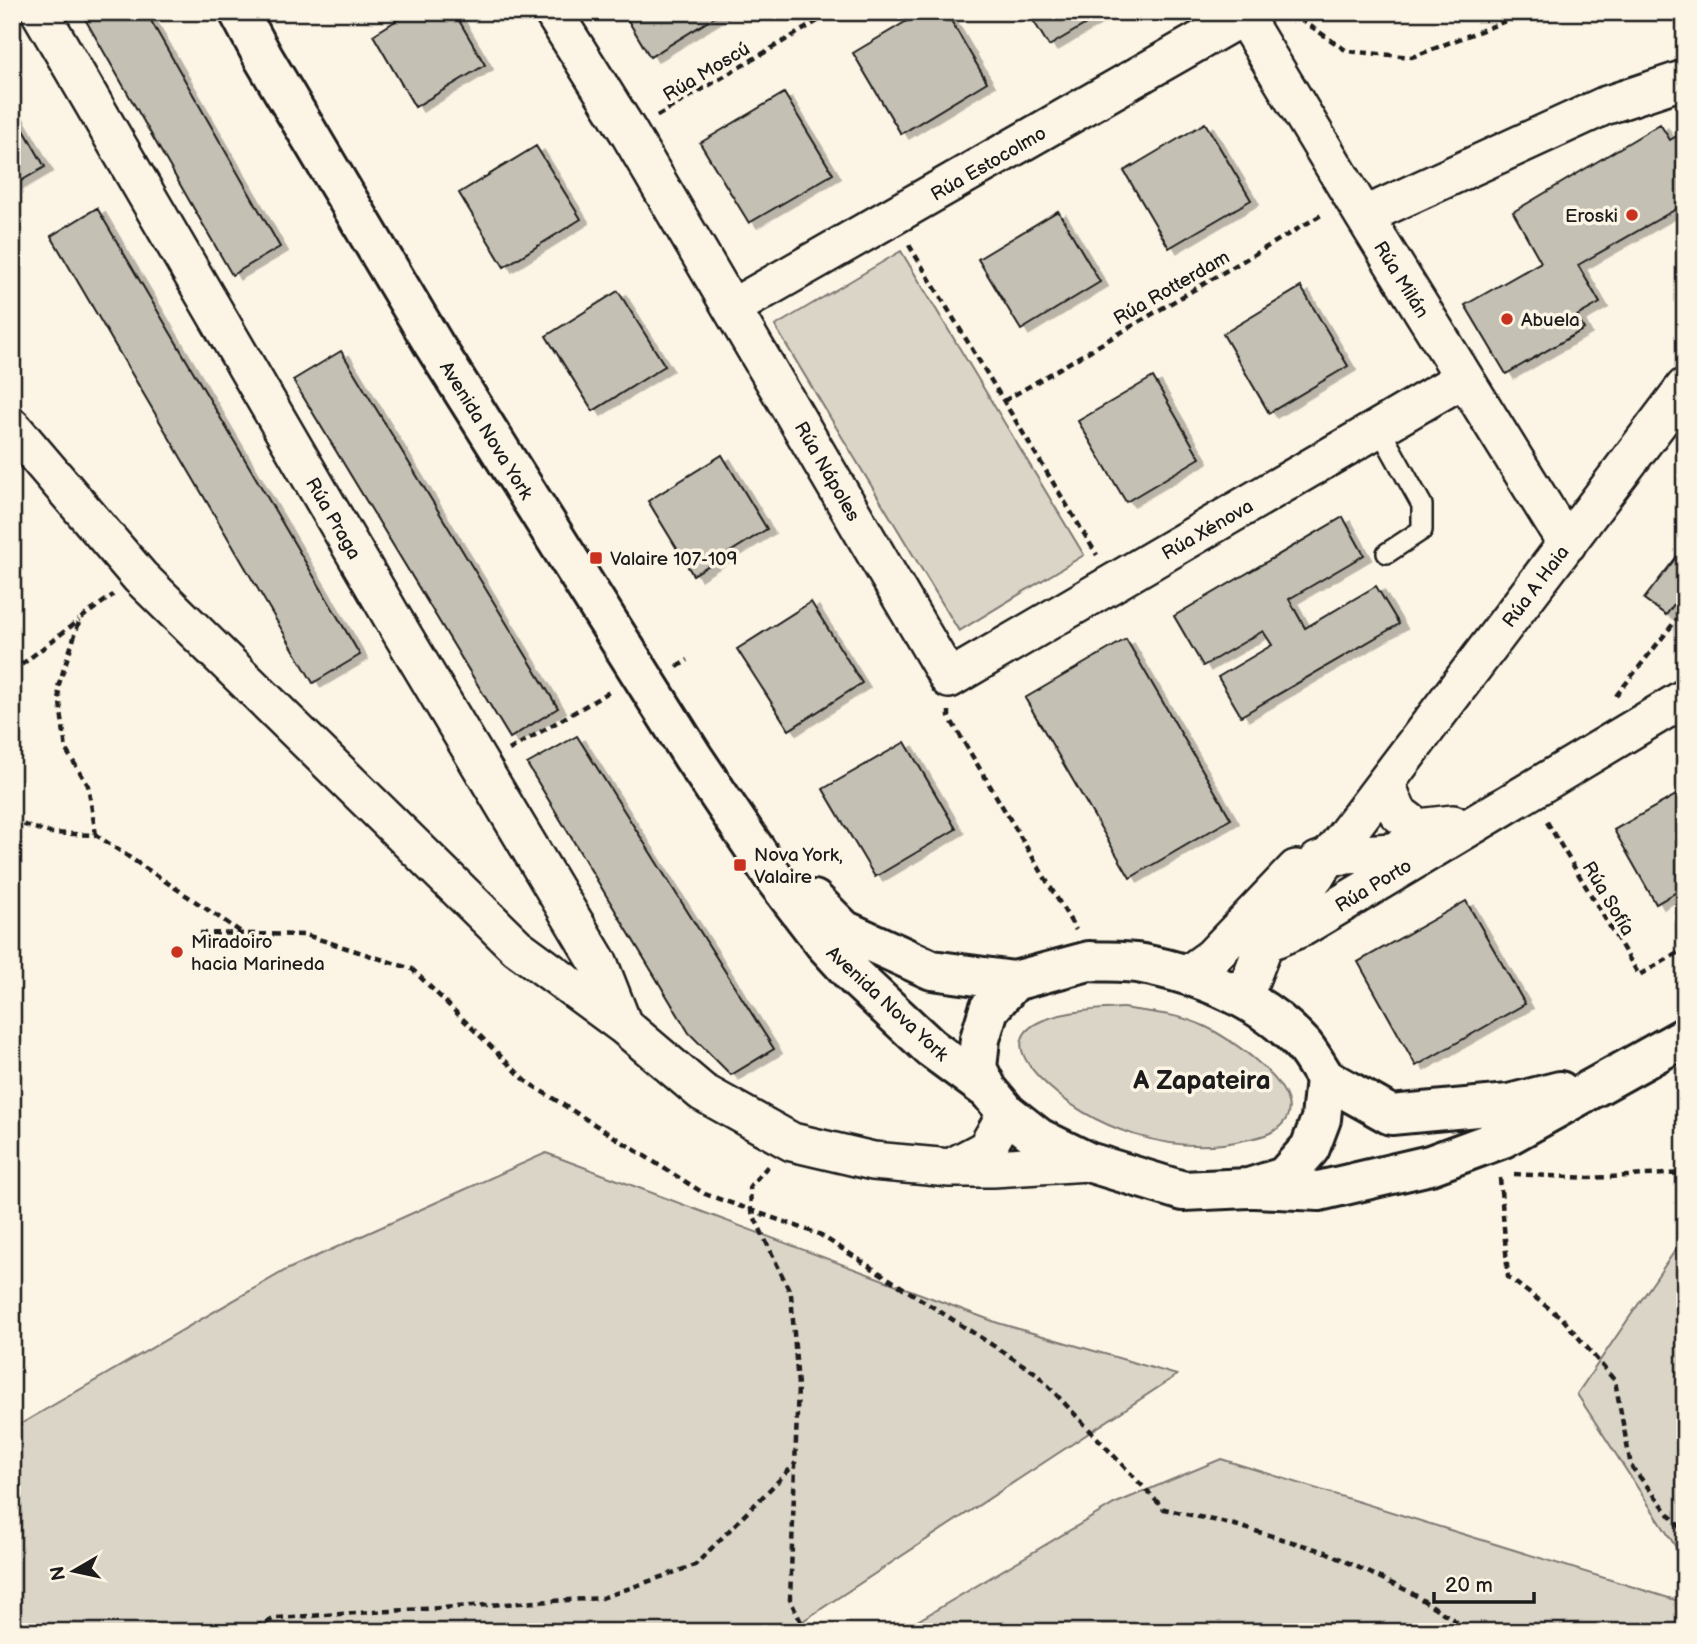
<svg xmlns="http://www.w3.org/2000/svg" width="1697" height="1644" viewBox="0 0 1697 1644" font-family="'Balsamiq Sans',sans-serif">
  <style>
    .green { fill: #dbd5c8; stroke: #7c7872; stroke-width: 2 }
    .building { fill: #c4c0b3; stroke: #1c1c1c; stroke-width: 2; filter: url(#shadow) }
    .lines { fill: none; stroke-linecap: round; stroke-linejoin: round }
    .lane-casing { stroke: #1c1c1c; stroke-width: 24 }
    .street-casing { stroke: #1c1c1c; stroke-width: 42 }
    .secondary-casing { stroke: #1c1c1c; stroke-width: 44 }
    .path { stroke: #1c1c1c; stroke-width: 4.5; stroke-dasharray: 7 5; stroke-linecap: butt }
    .lane { stroke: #fcf5e5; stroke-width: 19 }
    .street { stroke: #fcf5e5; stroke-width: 37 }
    .secondary { stroke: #fcf5e5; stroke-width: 38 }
    .poi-dot { fill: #c8321e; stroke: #fcf5e5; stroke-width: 2.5 }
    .labels { text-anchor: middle; stroke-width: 7; stroke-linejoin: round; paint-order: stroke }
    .street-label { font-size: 19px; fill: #1c1c1c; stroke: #fcf5e5 }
    .poi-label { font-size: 19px; fill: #1c1c1c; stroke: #fcf5e5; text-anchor: start }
    .district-label { font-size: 26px; font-weight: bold; fill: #1c1c1c; stroke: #fcf5e5 }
  </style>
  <defs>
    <filter id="shadow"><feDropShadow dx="8" dy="4.5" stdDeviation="0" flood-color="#0004"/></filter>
  </defs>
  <rect width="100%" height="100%" fill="#fcf5e5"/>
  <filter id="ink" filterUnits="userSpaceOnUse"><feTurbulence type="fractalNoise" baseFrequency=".0143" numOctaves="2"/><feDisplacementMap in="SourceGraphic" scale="14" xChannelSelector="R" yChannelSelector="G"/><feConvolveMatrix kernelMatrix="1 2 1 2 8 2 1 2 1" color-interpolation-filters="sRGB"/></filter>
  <g filter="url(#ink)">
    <path class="green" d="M901,251l183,304 -125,76 -184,-305z
      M1122,1008c28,4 57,6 82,18 24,11 100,61 82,93 -9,15 -26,18 -41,21 -71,17 -154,-10 -205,-62 -61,-63 43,-68 82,-70z
      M546,1153l452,170 179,52 -391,257h-774v-203l274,-159z
      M1685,1236v325l-108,-167z
      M1221,1459l464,144v29h-786l215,-128z"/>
    <path class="building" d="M81,12h65l134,235 -48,28z
      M410,12h44l31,53 -70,42 -42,-72z
      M623,12h100l-73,45z
      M922,12h24l41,70 -86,52 -48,-81z
      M1028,12h78l-57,34z
      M784,93l49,81 -84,49 -49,-80z
      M12,109l33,58 -33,19z
      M1205,123l46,77 -82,48 -45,-77z
      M1660,124l10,16 15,-9v73l-107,61 22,38 -23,13 7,13 -78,45 -41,-69 76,-43 -28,-50z
      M536,146l45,73 -77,48 -45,-74z
      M97,208l263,447 -47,28 -262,-447z
      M1058,211l42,71 -79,48 -43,-71z
      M1301,287l47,79 -79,47 -46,-79z
      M618,291l47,75 -72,45 -47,-75z
      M341,351l217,357 -48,30 -217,-358z
      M1153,377l47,81 -74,44 -48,-81z
      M722,455l45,74 -74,46 -45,-74z
      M1343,517l21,38 -75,44 16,29 71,-42 23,38 -158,92 -23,-39 54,-32 -9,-14 -60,35 -29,-50z
      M1685,546v60l-8,-6 -11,15 -22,-16z
      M811,602l51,81 -73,47 -52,-81z
      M1126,639l105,180 -101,59 -105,-180z
      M577,736l197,313 -43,26 -42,-42 -162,-269z
      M905,742l51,87 -81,48 -52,-88z
      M1685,790v97l-29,17 -42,-74z
      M1466,901l59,103 -109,62 -58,-104z"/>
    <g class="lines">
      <g class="lane-casing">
        <path id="lane" d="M1379,428l43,77v25l-35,23"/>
      </g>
      <g class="street-casing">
        <path id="street" d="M40,12l352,605 207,347 24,61
          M553,12l76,121 320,546 515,-301
          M1241,12l123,204 203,328
          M1364,216l240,-110 81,-27
          M732,308l511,-292
          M12,427l128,150 377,370 106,78 79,67 90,50 81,19 77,7h43l95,-6
          M1386,784l12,29 20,15 35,-4
          M1318,861l14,-5 60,-4 33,-12
          M1270,941l33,-14 382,-229
          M1187,975l25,-18 84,-88
          M1244,996l21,-54 420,-555
          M950,1168l36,-19 21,-36"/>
      </g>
      <g class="secondary-casing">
        <path id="secondary" d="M239,12l24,45 171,288 259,412 82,122 49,64 32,35 75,70 57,42
          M814,900l30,30 88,40 82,11
          M1089,961c17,1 37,0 54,3 61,12 119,35 161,82 8,10 14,21 21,32l-4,41 -11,29 -26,29 -35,11 -66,3 -95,-29 -49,-24 -32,-25 -19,-23 -11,-22 3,-29 9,-30 25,-28z
          M1325,1078l66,37 118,-11 51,-13
          M1255,1188l64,3 111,-26 73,-27 182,-101"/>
      </g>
      <path class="path" d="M1290,12l57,39 65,6 94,-36 34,-9
        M657,116l176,-104
        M909,245l188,310
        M1004,401l319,-187
        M677,667l11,-7
        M12,672l67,-52
        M1616,696l69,-87
        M949,711v6l127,213
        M509,750l102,-59
        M12,821l39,12 45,2 148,99
        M1547,822l92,153 46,-26
        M96,835l-8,-50 -22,-35 -8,-63 22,-68 33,-24
        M200,933l106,2 106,34 115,113 178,112 114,40 217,139 128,136 71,16 91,27 84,40 63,40
        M768,1166l-18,20 1,24 40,84 7,92 -8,214 16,32
        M1514,1174l75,4 96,-5
        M1500,1178l8,99 55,42 52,62 16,85 54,68
        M244,1632l32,-14 326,-20 93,-33 100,-101"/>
      <use href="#lane" class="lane"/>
      <use href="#street" class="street"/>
      <use href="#secondary" class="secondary"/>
    </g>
  </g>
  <g class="poi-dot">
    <circle cx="1632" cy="215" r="7"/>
    <circle cx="1507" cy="319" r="7"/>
    <rect x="589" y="551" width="14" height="14" rx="3.5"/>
    <rect x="733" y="858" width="14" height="14" rx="3.5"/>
    <circle cx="177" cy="952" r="7"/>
  </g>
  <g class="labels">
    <g class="street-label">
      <text transform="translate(706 71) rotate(-31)" y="7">Rúa Moscú</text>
      <text transform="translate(988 163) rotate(-30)" y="7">Rúa Estocolmo</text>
      <text transform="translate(1402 279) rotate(58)" y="7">Rúa Milán</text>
      <text transform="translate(1171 287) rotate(-30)" y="7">Rúa Rotterdam</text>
      <text transform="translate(487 430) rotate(58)" y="7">Avenida Nova York</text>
      <text transform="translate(828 471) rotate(60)" y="7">Rúa Nápoles</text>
      <text transform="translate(334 518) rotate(60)" y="7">Rúa Praga</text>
      <text transform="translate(1207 529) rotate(-30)" y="7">Rúa Xénova</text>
      <text transform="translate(1535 586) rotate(-53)" y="7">Rúa A Haia</text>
      <text transform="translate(1373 885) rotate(-31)" y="7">Rúa Porto</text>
      <text transform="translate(1609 898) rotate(59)" y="7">Rúa Sofía</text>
      <text transform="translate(888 1003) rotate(43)" y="7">Avenida Nova York</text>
    </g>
    <g class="poi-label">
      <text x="1618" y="222" text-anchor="end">Eroski</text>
      <text x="1521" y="326">Abuela</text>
      <text x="610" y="565">Valaire 107-109</text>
      <text x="754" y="861">Nova York,<tspan x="754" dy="22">Valaire</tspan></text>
      <text x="191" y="948">Miradoiro<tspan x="191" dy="22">hacia Marineda</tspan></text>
    </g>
    <g class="district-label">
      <text x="1202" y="1089">A Zapateira</text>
    </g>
  </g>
  <rect width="1697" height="1644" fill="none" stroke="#fcf5e5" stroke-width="42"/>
  <rect x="21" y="21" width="1655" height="1602" fill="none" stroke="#1c1c1c" stroke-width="2.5" filter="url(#ink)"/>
  <g transform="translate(74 1571) rotate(261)" stroke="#fcf5e5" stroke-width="5" paint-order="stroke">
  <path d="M0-5L12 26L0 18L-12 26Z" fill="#1c1c1c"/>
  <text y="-10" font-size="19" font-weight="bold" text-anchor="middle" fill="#1c1c1c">N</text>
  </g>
  <path d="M1434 1592v10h100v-10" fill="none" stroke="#1c1c1c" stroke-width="3.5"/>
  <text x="1445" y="1592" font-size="21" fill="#1c1c1c" stroke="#fcf5e5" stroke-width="5" paint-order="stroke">20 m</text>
</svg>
